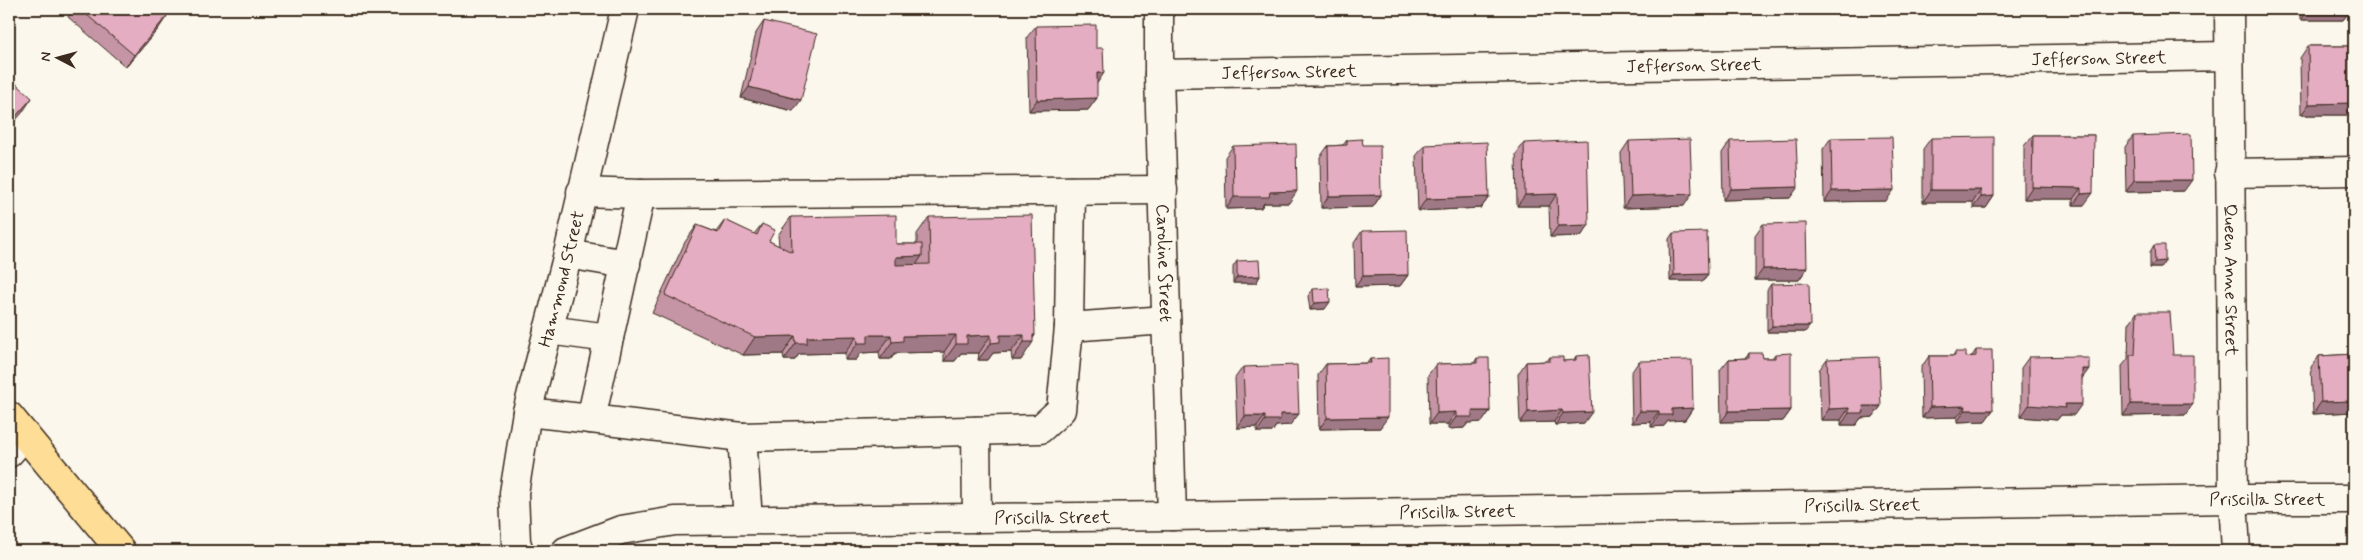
<svg xmlns="http://www.w3.org/2000/svg" width="2363" height="560" viewBox="0 0 2363 560" font-family="Mynerve,sans-serif">
  <style>
    .lines { fill: none; stroke-linecap: round; stroke-linejoin: round }
    .minor-casing { stroke: #3b2a1e; stroke-width: 31 }
    .major-casing { stroke: #3b2a1e; stroke-width: 31 }
    .minor { stroke: #fbf7ec; stroke-width: 28 }
    .major { stroke: #fede96; stroke-width: 28 }
    .wall { fill: #c595a6; stroke: #3b2a1e }
    .shaded-wall { fill: #a07987; stroke: #3b2a1e }
    .building { fill: #e5adc1; stroke: #3b2a1e }
    .labels { text-anchor: middle; stroke-width: 4; stroke-linejoin: round; paint-order: stroke }
    .street-label { font-size: 18px; fill: #3b2a1e; stroke: #fbf7ec }
  </style>
  <rect width="100%" height="100%" fill="#fbf7ec"/>
  <filter id="ink" filterUnits="userSpaceOnUse"><feTurbulence type="fractalNoise" baseFrequency=".02" numOctaves="2"/><feDisplacementMap in="SourceGraphic" scale="10" xChannelSelector="R" yChannelSelector="G"/><feConvolveMatrix kernelMatrix="1 2 1 2 8 2 1 2 1" color-interpolation-filters="sRGB"/></filter>
  <g filter="url(#ink)">
    <g class="lines">
      <g class="minor-casing">
        <g id="minor">
          <path id="s1" d="M1159,9v65l13,442"/>
          <path id="s2" d="M2229,9l4,490 3,52"/>
          <path id="s3" d="M1159,74l1070,-18"/>
          <path d="M2229,173l125,-2"/>
          <path d="M581,192l60,2 522,-4"/>
          <path d="M641,194l-50,225 151,18 6,82"/>
          <path d="M568,254l58,10"/>
          <path d="M1069,327l97,-7"/>
          <path d="M548,330l61,8"/>
          <path d="M527,412l64,7"/>
          <path d="M976,431l1,87"/>
          <path d="M742,437l298,-8 21,-19 8,-83 2,-136"/>
          <path d="M9,453l16,-18"/>
          <path id="s4" d="M519,551l-3,-9 -2,-49 13,-81 41,-158 57,-245"/>
          <path id="s5" d="M566,551l55,-21 54,-9 497,-5 1061,-17h121"/>
        </g>
      </g>
      <g class="major-casing">
        <path id="major" d="M9,416l112,135"/>
      </g>
      <use href="#minor" class="minor"/>
      <use href="#major" class="major"/>
    </g>
    <path class="wall" d="M73,9h85l1,19 -33,39 -58,-50z
      M2300,9h51l-8,11h-43z
      M764,21l29,90 -52,-13 15,-65z
      M1036,26l61,72 -9,12 -59,1 -2,-74z
      M2308,46h46v58l-7,11h-46l-1,-57z
      M2033,135h61l-10,70h-11v-6h-49v-53z
      M2133,136l51,55 -58,1 -1,-45z
      M1831,138l55,63 -62,1 -1,-53z
      M1931,138l63,58 -8,12h-13v-6h-50v-53z
      M1347,140l16,5 18,50 -8,12 -52,1 -1,-51 8,-11 15,-1z
      M1629,141l55,65 -61,2 -2,-55z
      M1730,141l60,57 -67,2 -1,-47z
      M1524,143l65,82 -8,11 -31,1 -1,-31h-32l-1,-52z
      M1425,145l64,52 -8,11 -63,3 -2,-55z
      M1233,146l56,57h-25l-3,5 -35,1 -1,-52z
      M791,217l105,27h21v-10l12,-17 106,118 -14,25h-9l-1,-8 -18,1 -5,7h-10l1,-7h-18l-6,8h-11v-9l-49,1 -4,6h-11l-1,-7 -18,1 -5,7h-11v-7l-46,1 -4,6h-11l-1,-6 -40,1 -91,-42 33,-71 12,-17 19,7 9,-12 29,14 8,-10 7,17 10,5 -1,-11z
      M1763,224l44,44 -8,12h-44v-45z
      M1362,231l46,44 -8,11 -45,1 -1,-44z
      M1673,233l31,48h-34l-1,-42z
      M2154,245l7,23h-11v-16z
      M1237,261l23,15 -4,7h-23v-16z
      M1771,284l34,48h-38v-42z
      M1313,289l12,20 -15,1 -2,-14z
      M2137,312l56,92 -8,11 -62,1 -1,-50 6,-7 1,-35z
      M1976,350l17,60 -8,11 -28,1v-5l-35,1 -1,-50 8,-12h24l2,-4 11,5 6,-1z
      M1749,353l14,5h9l3,-4 16,56 -8,11 -62,1 -1,-52 9,-11 17,-1z
      M2354,354v58l-41,2 -2,-47 8,-11z
      M1576,356l8,67 -29,2 -1,-3 -34,1 -2,-49 8,-12 21,-1 3,-4 13,4h10z
      M2029,357l53,22 -8,36h-13l-4,5 -36,-3v-49z
      M1477,358l13,53 -8,11 -14,1 -4,5 -16,1v-5h-19l-1,-49 8,-11 38,-1z
      M1370,359l10,69 -61,1 -1,-54 8,-11 41,-1z
      M1827,359l54,47 -8,11 -12,1 -5,7h-15v-5h-20l-2,-50z
      M1639,361l54,47 -8,12 -17,1 -4,5 -13,1v-5l-19,1 -1,-50z
      M1243,367l47,58 -14,1 -4,6h-15v-5l-20,1 -2,-50z"/>
    <path class="shaded-wall" d="M2308,9h43l-8,11h-43z
      M167,16l-8,12 -33,39 8,-12z
      M1097,73h7l-8,12z
      M749,87l52,13 -8,11 -52,-13z
      M32,98l-10,15 -13,15v-4z
      M1097,98l-9,12 -59,1 8,-11z
      M2354,103l-7,12h-46l8,-11z
      M2134,180h58l-8,11 -58,1z
      M1798,187l-8,11 -67,2 8,-11z
      M2032,187l49,1 -8,11h-49z
      M1894,190l-8,11 -62,1 8,-11z
      M1931,190h50l-8,12h-50z
      M1297,191l-8,12h-25l-3,5 -35,1 8,-12 36,-5z
      M2093,193l-9,12h-11l8,-11z
      M1557,194l-8,12h-32l8,-11z
      M1692,194l-8,12 -61,2 8,-12z
      M1381,195l-8,12 -52,1 8,-12z
      M1994,196l-8,12h-13l8,-11z
      M1489,197l-8,11 -63,3 8,-12z
      M1589,225l-8,11 -31,1 8,-11z
      M922,256l-12,18h-27l13,-17z
      M2165,261l-4,7h-11l5,-6z
      M1807,268l-8,12h-44l8,-11z
      M1708,274l-4,7h-34l4,-6z
      M1408,275l-8,11 -45,1 8,-11z
      M1260,276l-4,7h-23l4,-6z
      M1330,302l-5,7 -15,1 4,-7z
      M1772,326h38l-5,6h-38z
      M868,335h23l-12,17 -18,1 -5,7h-11l13,-17z
      M956,335l-12,17 -49,1 -4,6h-11l12,-17 11,-6z
      M991,335l-12,18h-18l-6,8h-11l12,-17 11,-8z
      M1000,335h24l-13,17 -18,1 -5,7h-10l13,-17z
      M1033,335h2l-5,7h3l-12,18h-9l12,-18z
      M795,336l-12,18 -40,1 12,-18z
      M857,336l-12,17 -46,1 -4,6h-11l12,-17 11,-6z
      M2082,369h7l-8,11z
      M2354,401v11l-41,2 8,-12z
      M2065,404h17l-8,11h-13l-4,5 -36,-3 8,-12z
      M2131,404h62l-8,11 -62,1z
      M1863,406h18l-8,11 -12,1 -5,7h-15l8,-12z
      M1966,406l-9,11 -35,1 8,-11z
      M1693,408l-8,12 -17,1 -4,5 -13,1 8,-12 13,-6z
      M1849,408l-8,12h-20l8,-11z
      M1562,410l-8,12 -34,1 8,-11z
      M1791,410l-8,11 -62,1 8,-11z
      M1965,410h28l-8,11 -28,1z
      M1472,411h18l-8,11 -14,1 -4,5 -16,1 8,-12z
      M1640,411h19l-8,11 -19,1z
      M1456,412l-8,12h-19l8,-11z
      M1592,412l-8,11 -29,2 8,-12z
      M1280,414h19l-9,11 -14,1 -4,6h-15l8,-12z
      M1245,416h20l-8,11 -20,1z
      M1388,417l-8,11 -61,1 8,-11z"/>
    <path class="building" d="M80,9h78l9,7 -33,39z
      M764,21l53,13 -16,66 -52,-13z
      M1096,25v23h7l1,25h-7v25l-60,2 -1,-74z
      M2308,46h46v57l-45,1z
      M9,77l23,21 -23,26z
      M2191,134l1,46h-58l-1,-44z
      M2033,135h61l-1,58 -12,1v-6l-49,-1z
      M1892,137l2,53 -62,1 -1,-53z
      M1994,137v59l-13,1v-7h-50v-52z
      M1362,139l1,6h17l1,50 -52,1 -1,-50 19,-1v-5z
      M1690,139l2,55 -61,2 -2,-55z
      M1796,139l2,48 -67,2 -1,-48z
      M1587,140l2,85 -31,1 -1,-32 -32,1 -1,-52z
      M1487,142l2,55 -63,2 -1,-54z
      M1296,144l1,47 -27,1 -1,5h-35l-1,-51z
      M896,215v29h26v12l-26,1v8l34,-1 -1,-47 103,-2 3,120h-2v7h-9v-7h-24v7l-9,1v-8l-24,1v8h-11v-9l-53,1v5l-11,1 -1,-7h-23v8h-10l-1,-7 -50,1v6h-11l-1,-7 -40,1 -90,-42 32,-70 21,8 7,-13 32,15 5,-11 13,6 -6,11 23,11 -1,-35z
      M1806,223l1,45 -44,1v-45z
      M1407,230l1,45 -45,1 -1,-45z
      M1707,232l1,42 -34,1 -1,-42z
      M2154,245h11v16l-10,1z
      M1259,260l1,16 -23,1v-16z
      M1809,283l1,43h-38l-1,-42z
      M1329,288l1,14 -16,1 -1,-14z
      M2137,312h33l3,43h20v49h-62l-1,-49h5z
      M1976,350h16l1,60h-28l1,-4 -36,1 -1,-51h26v-4h11v5l10,-1z
      M1749,353h13l1,5h12v-4l16,-1v57l-62,1v-52l20,-1z
      M2354,354v47l-33,1 -2,-46z
      M1589,355l3,57 -29,1 -1,-3 -34,2 -2,-50 24,-1v-4h13v4l13,-1v-4z
      M2080,356l1,2h8v11h-7v35h-17l1,4 -37,-3v-48z
      M1879,357l2,49h-18l1,7h-15v-5l-20,1 -2,-50z
      M1388,358v59l-61,1 -1,-54 45,-1 -1,-4z
      M1477,358h12l1,53h-18v6h-16v-5l-19,1 -1,-49 41,-1z
      M1692,360l1,48 -21,1v6h-13v-4h-19l-1,-50z
      M1297,365l2,49h-19v6h-15v-4h-20l-2,-49z"/>
  </g>
  <g class="labels">
    <g class="street-label">
      <text dy="6" stroke="none"><textPath href="#s3" startOffset="940">Jefferson Street</textPath></text>
      <text dy="6" stroke="none"><textPath href="#s3" startOffset="535">Jefferson Street</textPath></text>
      <text dy="6" stroke="none"><textPath href="#s3" startOffset="130">Jefferson Street</textPath></text>
      <text dy="6" stroke="none"><textPath href="#s1" startOffset="254">Caroline Street</textPath></text>
      <text dy="6" stroke="none"><textPath href="#s4" startOffset="278">Hammond Street</textPath></text>
      <text dy="6" stroke="none"><textPath href="#s2" startOffset="271">Queen Anne Street</textPath></text>
      <text dy="6" stroke="none"><textPath href="#s5" startOffset="1706">Priscilla Street</textPath></text>
      <text dy="6" stroke="none"><textPath href="#s5" startOffset="1301">Priscilla Street</textPath></text>
      <text dy="6" stroke="none"><textPath href="#s5" startOffset="896">Priscilla Street</textPath></text>
      <text dy="6" stroke="none"><textPath href="#s5" startOffset="491">Priscilla Street</textPath></text>
    </g>
  </g>
  <rect width="2363" height="560" fill="none" stroke="#fbf7ec" stroke-width="30"/>
  <rect x="15" y="15" width="2333" height="530" fill="none" stroke="#3b2a1e" stroke-width="2" filter="url(#ink)"/>
  <g transform="translate(58 58) rotate(276)" stroke="#fbf7ec" stroke-width="4" paint-order="stroke">
  <path d="M0-4L9 19L0 12L-9 19Z" fill="#3b2a1e"/>
  <text y="-8" font-size="14" font-weight="bold" text-anchor="middle" fill="#3b2a1e">N</text>
  </g>
</svg>
